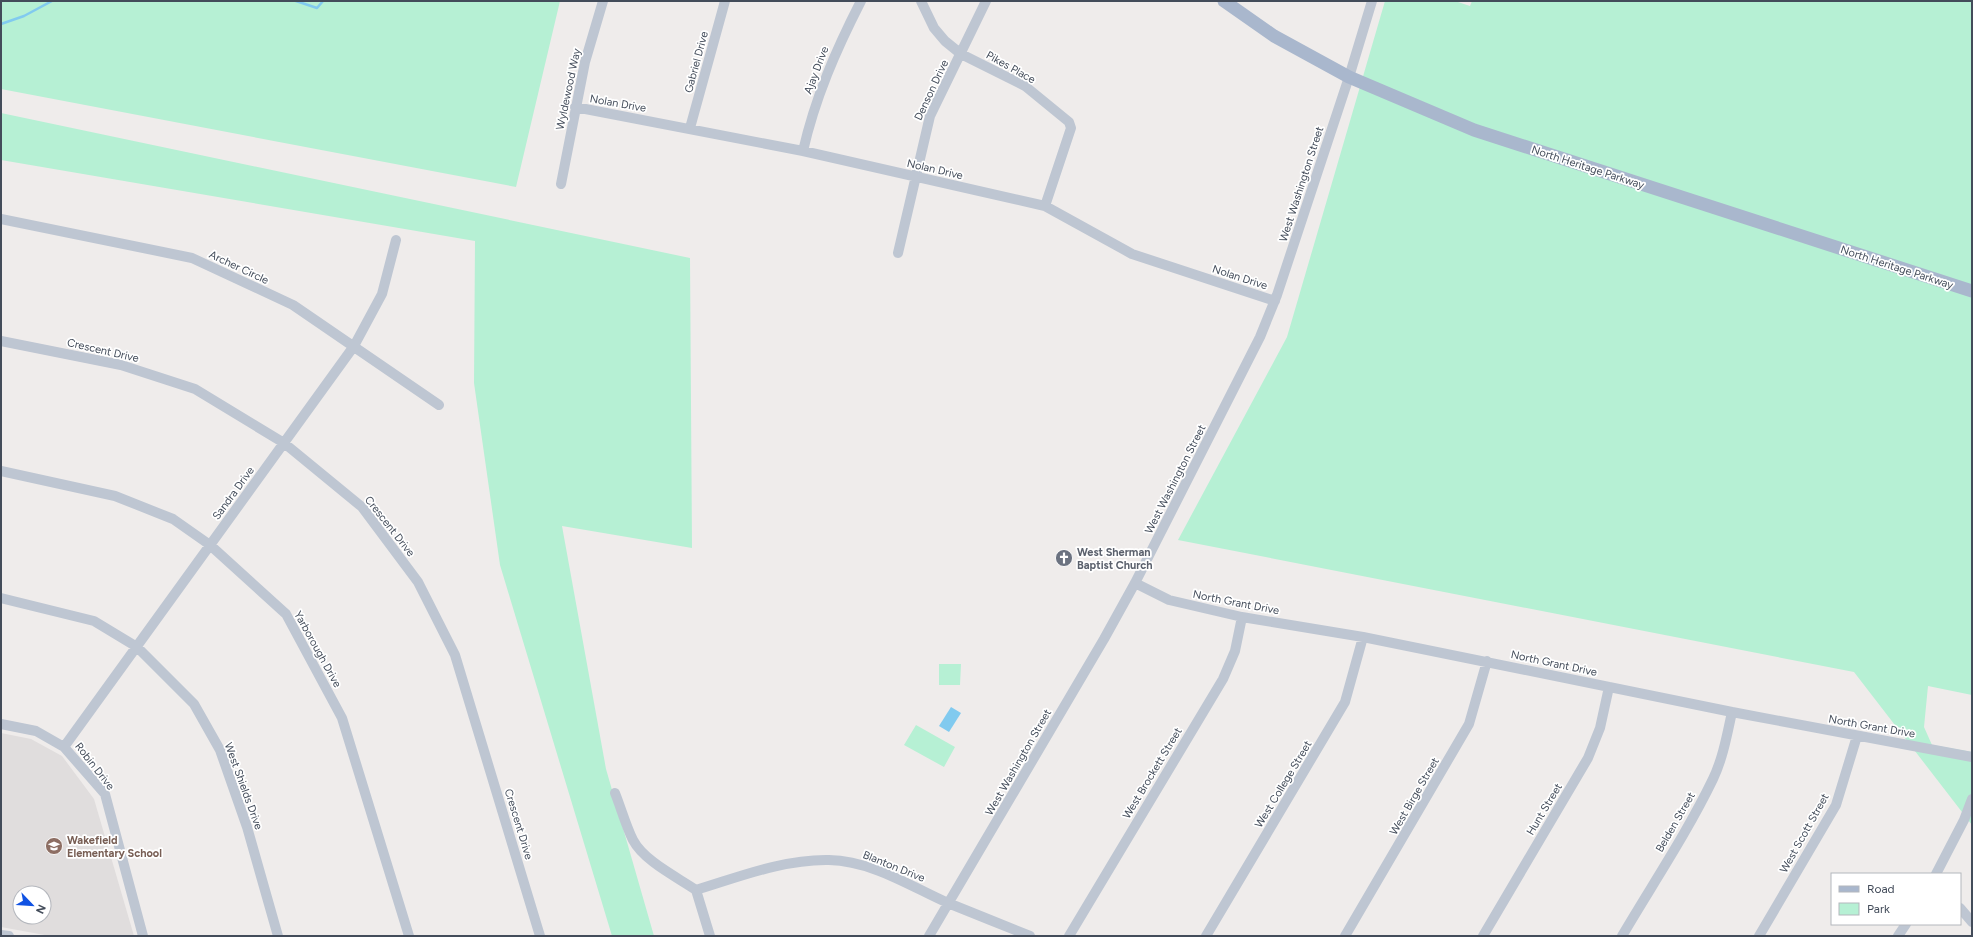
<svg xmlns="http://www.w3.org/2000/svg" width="1973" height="937" viewBox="0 0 1973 937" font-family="Figtree,sans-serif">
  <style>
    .education { fill: #e0dddd; fill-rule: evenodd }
    .green { fill: #b6f0d4 }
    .water { fill: #81caef }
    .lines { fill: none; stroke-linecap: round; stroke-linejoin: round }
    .stream { stroke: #81caef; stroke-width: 2.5 }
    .minor { stroke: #bec6d2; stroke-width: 10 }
    .major { stroke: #a9b7cd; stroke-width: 13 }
    .labels { text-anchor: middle; stroke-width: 3.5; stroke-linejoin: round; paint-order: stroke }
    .street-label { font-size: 11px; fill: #434c5a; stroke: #fff }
    .worship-label { font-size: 11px; font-weight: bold; fill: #5b616d; stroke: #fff; text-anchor: start }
    .education-label { font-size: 11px; font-weight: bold; fill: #785e54; stroke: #fff; text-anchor: start }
  </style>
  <rect width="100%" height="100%" fill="#efeceb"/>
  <path class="education" d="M1,733l30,6 31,17 32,43 40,137h-84l-49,-9zM20,893h24v24h-24z"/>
  <path class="green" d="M1,1h559l-44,186 -515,-98z
    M1385,1h70l15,5 2,-5h500v694l-44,-9 -4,41 8,18 40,7v73l-118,-153 -676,-132 109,-203z
    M1,113l689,145 2,290 -130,-22 44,243 48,167h-42l-112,-371 -26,-182 1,-142 -474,-81z
    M939,664h22l-1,21h-21z
    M916,725l39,22 -11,20 -40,-22z"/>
  <path class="water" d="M951,707l10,6 -12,19 -10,-6z"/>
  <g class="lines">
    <path class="stream" d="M296,1l21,7 6,-7
      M1,24l23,-8 28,-15"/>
    <path class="minor" d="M921,1l13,27 11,13 16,13 64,32 44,36 2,6 -26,78
      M575,107l228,44 242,55 87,48 143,47
      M690,128l35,-127
      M803,151c12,-53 33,-101 58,-150
      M561,184l24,-122 18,-61
      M1,219l191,39 101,47 146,100
      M898,253l32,-137 56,-115
      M1,341l120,24 74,24 89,54 78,64 56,75 37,73 85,281
      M1,471l114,25 58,23 37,26 76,69 56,104 67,218
      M1135,583l34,17 73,17 121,20 369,75 240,45
      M1,598l93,23 43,26 57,57 26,46 27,77 31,109
      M1,724l35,7 28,16 41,47 38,142
      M64,747l290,-401 28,-52 14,-54
      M615,793c6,15 11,33 18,47 11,21 44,37 63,50
      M1936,874l28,-54 8,-21
      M696,890c43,-13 88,-31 133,-30 43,1 81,26 119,43 27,11 55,22 82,33
      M696,890l14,46
      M1960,908l12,14
      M1,935l8,1
      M929,936l175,-297 31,-56 125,-246 17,-42 72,-218 23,-76
      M1069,936l154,-257 12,-28 7,-34
      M1206,936l139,-234 18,-65
      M1345,936l124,-212 18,-63
      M1483,936l105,-178 12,-30 9,-41
      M1622,936c30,-51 65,-103 91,-157 10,-21 14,-44 19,-67
      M1759,936l77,-131 21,-69
      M1898,936l8,-12"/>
    <path class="major" d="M1224,1l50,35 75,41 125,53 498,161"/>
  </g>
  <defs>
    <g id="church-disc" transform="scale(0.9)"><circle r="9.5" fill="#6b7280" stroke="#fff"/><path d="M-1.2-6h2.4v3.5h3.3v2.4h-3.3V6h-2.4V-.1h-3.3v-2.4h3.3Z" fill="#fff"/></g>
    <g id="school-disc" transform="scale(0.9)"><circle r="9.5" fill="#8d6e63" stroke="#fff"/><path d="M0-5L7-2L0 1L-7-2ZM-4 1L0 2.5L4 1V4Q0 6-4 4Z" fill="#fff"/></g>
  </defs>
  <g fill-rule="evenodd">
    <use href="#church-disc" x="1064" y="558"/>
    <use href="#school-disc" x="54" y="846"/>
  </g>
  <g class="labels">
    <g class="street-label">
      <text transform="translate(696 62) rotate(-75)" y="4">Gabriel Drive</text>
      <text transform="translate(1011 67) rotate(29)" y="4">Pikes Place</text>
      <text transform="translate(816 70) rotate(-69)" y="4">Ajay Drive</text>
      <text transform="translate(568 89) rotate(-78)" y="4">Wyldewood Way</text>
      <text transform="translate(931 90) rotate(-65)" y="4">Denson Drive</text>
      <text transform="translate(618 103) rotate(10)" y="4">Nolan Drive</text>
      <text transform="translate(1588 167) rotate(18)" y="4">North Heritage Parkway</text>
      <text transform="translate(935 169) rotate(13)" y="4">Nolan Drive</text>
      <text transform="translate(1301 184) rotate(-72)" y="4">West Washington Street</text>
      <text transform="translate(239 267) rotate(25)" y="4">Archer Circle</text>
      <text transform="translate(1897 267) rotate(18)" y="4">North Heritage Parkway</text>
      <text transform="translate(1240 277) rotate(18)" y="4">Nolan Drive</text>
      <text transform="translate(103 350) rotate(13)" y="4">Crescent Drive</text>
      <text transform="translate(1175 479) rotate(-63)" y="4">West Washington Street</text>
      <text transform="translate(233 493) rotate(-54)" y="4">Sandra Drive</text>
      <text transform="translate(390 526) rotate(52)" y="4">Crescent Drive</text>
      <text transform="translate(1236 602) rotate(11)" y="4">North Grant Drive</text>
      <text transform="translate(318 649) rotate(61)" y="4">Yarborough Drive</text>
      <text transform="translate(1554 663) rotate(12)" y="4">North Grant Drive</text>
      <text transform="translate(1872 726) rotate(10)" y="4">North Grant Drive</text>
      <text transform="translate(1018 762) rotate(-60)" y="4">West Washington Street</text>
      <text transform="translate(95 766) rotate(52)" y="4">Robin Drive</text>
      <text transform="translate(1152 773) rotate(-59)" y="4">West Brockett Street</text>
      <text transform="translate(1283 784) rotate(-59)" y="4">West College Street</text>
      <text transform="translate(244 786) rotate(70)" y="4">West Shields Drive</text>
      <text transform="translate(1414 796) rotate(-60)" y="4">West Birge Street</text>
      <text transform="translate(1544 809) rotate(-59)" y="4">Hunt Street</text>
      <text transform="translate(1675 822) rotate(-60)" y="4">Belden Street</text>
      <text transform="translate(519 824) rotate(73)" y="4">Crescent Drive</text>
      <text transform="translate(1804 833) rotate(-61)" y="4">West Scott Street</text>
      <text transform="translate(894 866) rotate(22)" y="4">Blanton Drive</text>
    </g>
    <g class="worship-label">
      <text x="1077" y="556">West Sherman<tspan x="1077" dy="13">Baptist Church</tspan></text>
    </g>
    <g class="education-label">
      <text x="67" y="844">Wakefield<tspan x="67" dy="13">Elementary School</tspan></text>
    </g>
  </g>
  <rect width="1973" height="937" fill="none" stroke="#434c5a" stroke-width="4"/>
  <rect x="1831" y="873" width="130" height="52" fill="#ffffff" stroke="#b4b7bd"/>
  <rect x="1839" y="886" width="20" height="6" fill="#a9b7cd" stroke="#b4b7bd"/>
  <text x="1867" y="893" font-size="12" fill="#434c5a">Road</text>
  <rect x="1839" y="903" width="20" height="12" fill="#b6f0d4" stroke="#b4b7bd"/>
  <text x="1867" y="913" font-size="12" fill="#434c5a">Park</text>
  <g transform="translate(32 905) rotate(115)"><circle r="19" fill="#ffffff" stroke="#b4b7bd"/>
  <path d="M0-3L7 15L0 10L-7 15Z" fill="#1052e3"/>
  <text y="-6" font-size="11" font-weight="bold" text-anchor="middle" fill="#434c5a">N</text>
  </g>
</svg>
